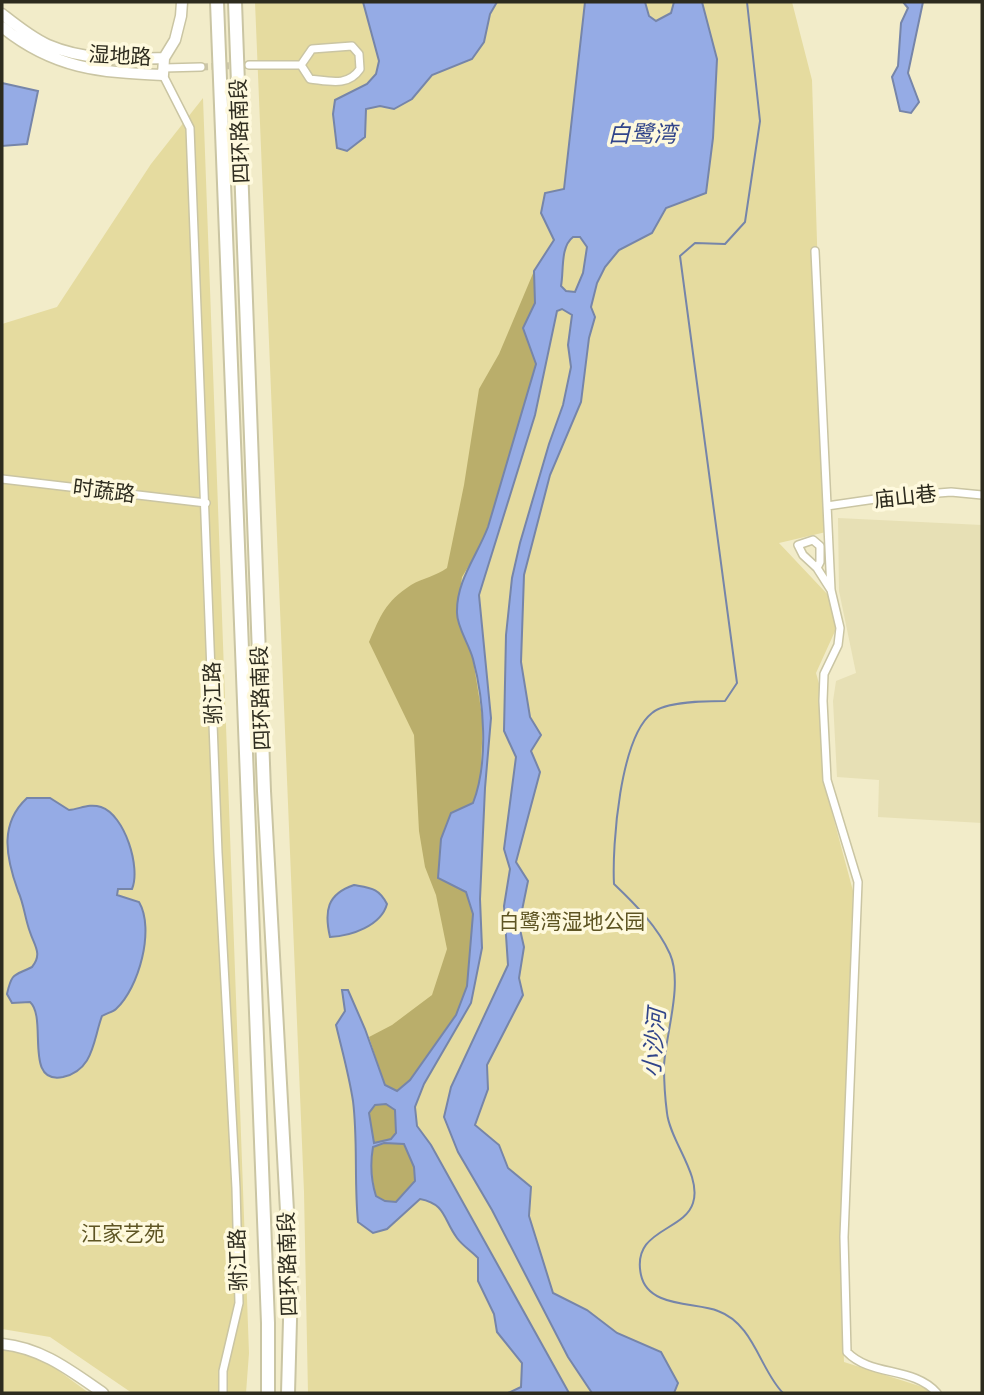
<svg xmlns="http://www.w3.org/2000/svg" width="984" height="1395" viewBox="0 0 984 1395" font-family="'Exo 2','Noto Sans SC',sans-serif">
  <style>
    .built { fill: #e7e0b5 }
    .green { fill: #e5db9f }
    .forest { fill: #baae6b }
    .water { fill: #95abe5; stroke: #7685a9; stroke-width: 2; fill-rule: evenodd }
    .lines { fill: none; stroke-linecap: round; stroke-linejoin: round }
    .stream { stroke: #7685a9; stroke-width: 2 }
    .street-tunnel { stroke: #cbc5a7; stroke-width: 7; stroke-dasharray: 7 3.5; stroke-linecap: butt }
    .street-casing { stroke: #cac5a3; stroke-width: 10 }
    .secondary-casing { stroke: #cac5a3; stroke-width: 13 }
    .highway-casing { stroke: #cac5a3; stroke-width: 16 }
    .street { stroke: #fff; stroke-width: 7 }
    .secondary { stroke: #fff; stroke-width: 10 }
    .highway { stroke: #fff; stroke-width: 12 }
    .labels { text-anchor: middle; stroke-width: 7; stroke-linejoin: round; paint-order: stroke }
    .street-label { font-size: 21px; fill: #2d2b1e; stroke: #fef9dd }
    .park-label { font-size: 21px; fill: #5e5523; stroke: #fef9dd }
    .water-label { font-size: 23px; font-style: italic; fill: #31458a; stroke: #fef9dd }
  </style>
  <rect width="100%" height="100%" fill="#f2ecc9"/>
  <path class="built" d="M838,518l144,7v298l-104,-6 1,-37 -42,-3 -4,-76 3,-20 20,-8 -17,-82z"/>
  <path class="green" d="M255,2h537l20,78 14,452 -47,11 50,53 7,33 -20,44 4,14 3,92 30,112 -13,346 4,125 85,27 2,4h-623l-4,-201z
    M203,98l46,1255 -3,40h-114l-82,-56 -48,-8v-1005l55,-17 94,-143z
    M2,1348l28,6 18,9 41,30h-87z"/>
  <path class="forest" d="M534,271l1,32 -12,25 13,36 -48,163 -9,22 -17,28 -5,37 16,45 10,63 -3,63 -7,18 -7,89 7,22 -6,72 -11,29 -46,65 -13,11 -12,-5 -16,-49 23,-12 40,-30 15,-46 -11,-54 -11,-28 -6,-36 -5,-96 -45,-93c12,-27 16,-40 42,-57 12,-7 25,-9 36,-17l17,-83 15,-96 20,-35z
    M386,1104l9,6 1,23 -5,6 -17,4 -5,-30 6,-8z
    M384,1143l20,1 10,23 1,14 -19,21 -11,-1 -9,-5c-4,-17 -6,-32 -3,-49z"/>
  <path class="water" d="M363,2h134l-7,12 -6,28 -12,17 -40,16 -20,24 -18,10 -14,-3 -14,3 -1,28 -18,14 -10,-3 -4,-34 2,-14 32,-16 9,-10 3,-13z
    M585,2h60l4,14 7,5 15,-8 3,-11h28l15,57 -4,79 -7,55 -40,15 -14,25 -33,17 -14,17 -8,16 -6,24 4,10 -6,21 -8,64 -31,73 -26,100 -3,87 9,55 11,18 -10,16 9,21 -24,90 12,19 -9,44 5,22 -5,31 4,17 -36,70 1,24 -13,36 24,20 9,23 23,19 -2,29 24,77 34,17 30,23 44,19 17,31 -4,10h-82l-24,-36 -76,-147 -34,-58 -14,-35 7,-30 57,-122 -4,-59 6,-37 -6,-20 12,-92 -12,-26 2,-96 6,-57 8,-35 29,-99 14,-39 8,-38 -3,-22 4,-30 -10,-6 -5,2 -22,104 -56,180 12,123 -6,70 -5,111 2,49 -11,55 -47,81 -9,23 2,19 14,19 138,248h-61l13,-6 1,-24 -25,-31 -3,-18 -16,-33v-23c-7,-7 -16,-13 -21,-20 -14,-19 -11,-34 -37,-39l-33,30 -14,4 -15,-11c-4,-41 0,-81 -5,-121 -4,-26 -11,-51 -17,-76l9,-14 -3,-21h6l17,39 20,56 12,6 13,-11 46,-65 11,-29 6,-72 -7,-22 -28,-14 3,-39 10,-26 22,-10c16,-41 11,-103 0,-144 -4,-15 -16,-32 -16,-46 -1,-32 20,-57 31,-86l48,-163 -13,-36 12,-25 -1,-32 20,-31 -13,-27 4,-20 19,-4zM573,237h7l7,10 -4,26 -8,19 -9,-1 -5,-5c3,-15 -1,-39 12,-49zM386,1104l9,6 1,23 -5,6 -17,4 -5,-30 6,-8zM384,1143l20,1 10,23 1,14 -19,21 -11,-1 -9,-5c-5,-16 -6,-32 -3,-49z
    M903,2h20l-15,71 11,29 -8,11 -11,-2 -8,-34 6,-11 3,-43 7,-15z
    M2,83l36,8 -11,53 -25,2z
    M27,798h23l19,12c11,-1 20,-7 32,-3 24,8 40,61 31,82h-14l-1,6 22,7c16,27 0,86 -23,107 -3,3 -9,4 -14,7 -9,24 -8,54 -39,61 -40,8 -15,-59 -33,-75l-18,1 -5,-9c5,-23 8,-18 25,-27 11,-13 2,-22 -2,-35 -5,-13 -6,-28 -12,-41 -13,-36 -18,-68 9,-93z
    M354,885c17,3 25,3 33,19 -6,22 -36,32 -57,33 -6,-26 -3,-43 24,-52z"/>
  <g class="lines">
    <path class="stream" d="M747,2l13,119 -15,101 -20,22 -30,-1 -15,13 57,427 -12,18c-18,0 -59,0 -73,12 -32,25 -40,132 -38,171 21,20 44,43 56,70 13,30 -4,79 -6,111 0,16 1,33 3,48 3,28 35,63 26,90 -9,29 -62,26 -52,72 7,33 54,27 77,36 36,13 42,59 65,82"/>
    <path class="street-tunnel" d="M201,67l48,-2"/>
    <g class="street-casing">
      <path id="street" d="M249,65h52l9,14c19,2 38,8 50,-10l-1,-15 -7,-8 -40,3 -11,16
        M164,68l37,-1
        M163,75l27,53 28,725 18,335 3,115 -16,68v22
        M815,251l16,339 9,38 -2,17 -14,29 -1,27 4,79 31,102 -14,355 3,115c24,25 66,14 90,41
        M2,479l204,24
        M827,506l62,-9 62,-5 31,3
        M817,568l3,-6v-16l-7,-6 -15,5 5,10 14,13 14,22"/>
    </g>
    <g class="secondary-casing">
      <path id="secondary" d="M2,14c14,11 30,24 46,31 37,16 77,14 116,13
        M2,27c52,42 97,45 161,48l1,-17 11,-18 6,-24 1,-14
        M2,1344c40,4 69,27 101,49"/>
    </g>
    <g class="highway-casing">
      <path id="highway" d="M217,2l51,1321v70
        M235,2l29,789 27,493 -3,109"/>
    </g>
    <use href="#street" class="street"/>
    <use href="#secondary" class="secondary"/>
    <use href="#highway" class="highway"/>
  </g>
  <g class="labels">
    <g class="street-label">
      <text transform="translate(120 56) rotate(3)" y="7">湿地路</text>
      <text transform="translate(240 131) rotate(-92)" y="7">四环路南段</text>
      <text transform="translate(104 491) rotate(7)" y="7">时蔬路</text>
      <text transform="translate(905 497) rotate(-6)" y="7">庙山巷</text>
      <text transform="translate(213 693) rotate(-92)" y="7">驸江路</text>
      <text transform="translate(261 698) rotate(-92)" y="7">四环路南段</text>
      <text transform="translate(238 1260) rotate(-92)" y="7">驸江路</text>
      <text transform="translate(288 1264) rotate(-92)" y="7">四环路南段</text>
    </g>
    <g class="park-label">
      <text x="572" y="929">白鹭湾湿地公园</text>
      <text x="123" y="1241">江家艺苑</text>
    </g>
    <g class="water-label">
      <text x="642" y="142">白鹭湾</text>
      <text transform="translate(654 1043) rotate(-85)" y="8">小沙河</text>
    </g>
  </g>
  <rect width="984" height="1395" fill="none" stroke="#2d2b1e" stroke-width="7"/>
</svg>
